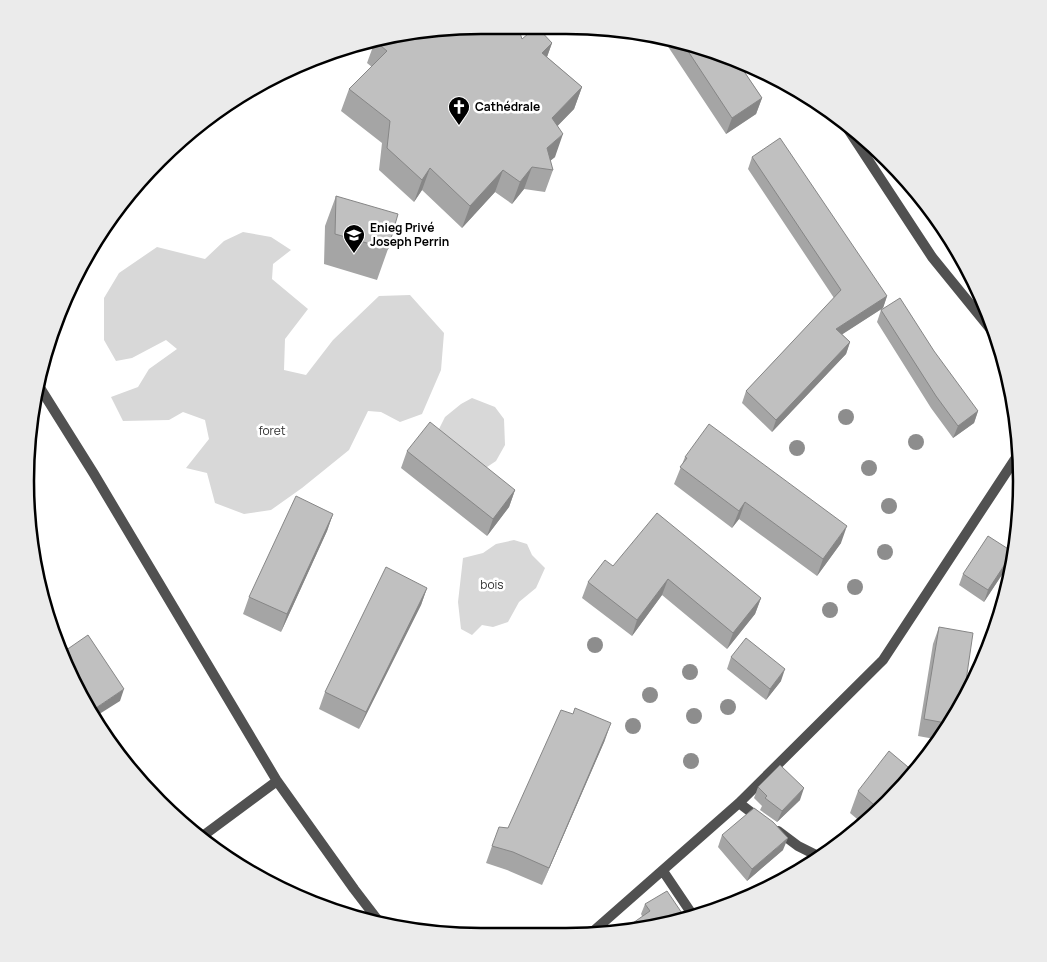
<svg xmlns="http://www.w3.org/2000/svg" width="1047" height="962" viewBox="0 0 1047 962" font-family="Manrope,sans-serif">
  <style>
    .green { fill: #d8d8d8 }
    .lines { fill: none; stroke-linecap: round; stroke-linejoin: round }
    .street { stroke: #515151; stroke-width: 10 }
    .tree { fill: #8d8d8d }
    .wall { fill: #a5a5a5 }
    .shaded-wall { fill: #868686 }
    .building { fill: #c0c0c0; stroke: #868686 }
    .labels { text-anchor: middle; stroke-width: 5; stroke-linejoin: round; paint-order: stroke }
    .poi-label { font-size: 12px; font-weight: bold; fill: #000; stroke: #fff; text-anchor: start }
    .park-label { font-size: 12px; fill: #2f2f2f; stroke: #fff }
    .rim { fill: none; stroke: #000; stroke-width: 2.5 }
  </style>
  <rect width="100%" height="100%" fill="#fff"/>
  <path class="green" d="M243,232l28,5 20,13 -18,14 -1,15 36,30 -23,30 -1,31 22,5 27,-35 46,-44 31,-1 34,38 -3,37 -19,44 -22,8 -19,-10 -13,-1 -19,39 -47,38 -31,22 -27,4 -29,-11 -8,-30 -21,-5 23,-29 -4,-19 -22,-8 -14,8 -46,1 -12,-24 27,-10 11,-18 28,-20 -11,-9 -34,18 -16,3 -12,-21v-42l15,-25 38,-26 48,12 19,-18z
    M472,398l23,9 9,12 1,26 -9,16 -15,10 -45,-36 9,-18 16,-13z
    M514,540l13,4 5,11 13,13 -9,20 -17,14 -11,20 -15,5 -11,-2 -10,10 -11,-6 -3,-27 5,-44 20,-5 13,-9z"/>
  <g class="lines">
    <path class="street" d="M842,120l90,137 65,80
      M37,383l57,91 183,307 77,108 26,34
      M739,803l21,16
      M778,831l20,15 24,12
      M200,838l77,-57
      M663,871l31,46
      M589,935l150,-132 144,-143 136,-207"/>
  </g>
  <g class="tree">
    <circle cx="846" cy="417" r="8"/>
    <circle cx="916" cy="442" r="8"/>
    <circle cx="797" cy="448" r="8"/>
    <circle cx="869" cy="468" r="8"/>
    <circle cx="889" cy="506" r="8"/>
    <circle cx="885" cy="552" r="8"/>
    <circle cx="855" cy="587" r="8"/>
    <circle cx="830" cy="610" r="8"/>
    <circle cx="595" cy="645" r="8"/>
    <circle cx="690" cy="672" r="8"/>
    <circle cx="650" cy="695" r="8"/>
    <circle cx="728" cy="707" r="8"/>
    <circle cx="694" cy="716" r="8"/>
    <circle cx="633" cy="726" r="8"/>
    <circle cx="691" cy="761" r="8"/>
  </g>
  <path class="wall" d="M661,36l74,22 27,40 -6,16 -30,20z
    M522,39l30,4 -5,14 35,30 -8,22 -17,17 -2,31 -5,4 3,9 -8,22 -21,-3 -12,15 -17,-12 -33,36 -40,-38 -8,12 -35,-32 3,-27 -41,-32 8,-22 23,-22 -5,-4 8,-22z
    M752,157l135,139 -4,12 -41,26 8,8 -4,12 -74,78 -30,-29 4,-12 88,-93 -86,-129z
    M336,196l52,53 -11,31 -53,-16 1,-38z
    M881,310l97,101 -4,12 -21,15 -22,-30 -54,-86z
    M407,451l108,39 -6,17 -22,29 -86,-68z
    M685,457l156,86 -24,33 -78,-57 -7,9 -58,-44z
    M1022,486l-2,19 -6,-3 5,-11z
    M333,514l-6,17 -46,101 -38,-18 6,-17z
    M1013,552l-4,12 -25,38 -25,-17 4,-11z
    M613,566l148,32 -6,16 -28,35 -65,-54 -30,41 -50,-38 6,-16z
    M427,588l-6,17 -62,124 -40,-20 6,-17z
    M939,627l24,74 -18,34 -5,5 -22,-4 15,-92z
    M731,657l50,24 -15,19 -39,-31z
    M605,740l-63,145 -35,-15 -21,-7 6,-17 16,-18z
    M758,787l42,13 -23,22 -17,-12 2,-4 -8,-8z
    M858,791l30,13 -25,20 -13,-11z
    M722,835l61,15 -36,31 -29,-34z
    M645,904l41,15 -44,-3 -1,-2z"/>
  <path class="shaded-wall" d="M552,43l-8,22 -2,-12z
    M582,87l-8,22 -30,31 8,-22z
    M762,98l-6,16 -30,20 6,-16z
    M563,134l-8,23 -14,11 6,-20z
    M532,167l-8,22 -12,15 8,-22z
    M430,168l-8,22 -8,12 8,-22z
    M503,170l-8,22 -33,36 8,-22z
    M887,296l-4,12 -51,33 4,-12z
    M850,342l-4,12 -74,78 4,-12z
    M978,411l-4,12 -21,15 5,-12z
    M515,490l-6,17 -22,29 6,-17z
    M745,502l-6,17 -7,9 7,-17z
    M333,514l-6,17 -46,101 6,-18z
    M847,526l-6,17 -24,33 6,-17z
    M1013,552l-4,12 -25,38 4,-12z
    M668,579l-6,16 -30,41 5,-16z
    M427,588l-6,17 -62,124 7,-17z
    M761,598l-6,16 -28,35 6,-16z
    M785,669l-4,12 -15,19 4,-11z
    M124,689l-4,12 -27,17 -3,-6z
    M611,723l-6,17 -63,145 7,-17z
    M804,788l-4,12 -23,22 5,-11z
    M788,838l-5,12 -36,31 5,-12z"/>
  <path class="building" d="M481,25l37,2 4,12 13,-11h3l14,15 -10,10 40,34 -30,31 11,16 -16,14 6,22 -21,-3 -12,15 -17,-12 -33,36 -40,-38 -8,12 -35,-32 3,-27 -41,-32 38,-38 -12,-10 2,-2 15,-5z
    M682,42l53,16 27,40 -30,20z
    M780,138l107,158 -51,33 14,13 -74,78 -30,-29 95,-101 -89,-133z
    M336,196l62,18 -10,35 -53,-15z
    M900,298l34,53 44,60 -20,15 -22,-30 -55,-86z
    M430,422l85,68 -22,29 -86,-68z
    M709,424l138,102 -24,33 -78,-57 -6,9 -59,-44 7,-9 -2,-1z
    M296,496l37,18 -46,100 -38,-17z
    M657,513l104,85 -28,35 -65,-54 -31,41 -49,-38 17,-22 8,6z
    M988,536l25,16 -25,38 -25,-16z
    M386,567l41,21 -61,124 -41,-20z
    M939,627l34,6 -10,68 -12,23 -27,-5z
    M88,635l36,54 -34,23 -31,-57z
    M746,638l39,31 -15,20 -39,-32z
    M575,708l36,15 -62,145 -36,-16 -21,-6 7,-19 9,1 53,-118 12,4z
    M99,721l28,42 -25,-28 -6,-12z
    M889,751l25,21 -26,32 -8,6 -22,-19z
    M780,765l24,23 -22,23 -17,-13 2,-2 -9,-9z
    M754,808l19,14 15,16 -36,31 -30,-34z
    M667,891l19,28 -31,9 -35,4 30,-21 -5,-7z"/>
  <defs>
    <g id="church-pin" transform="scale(1.125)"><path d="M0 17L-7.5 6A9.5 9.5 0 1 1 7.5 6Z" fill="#000" stroke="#fff"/><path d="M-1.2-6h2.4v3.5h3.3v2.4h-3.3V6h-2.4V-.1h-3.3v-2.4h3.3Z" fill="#fff"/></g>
    <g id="university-pin" transform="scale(1.125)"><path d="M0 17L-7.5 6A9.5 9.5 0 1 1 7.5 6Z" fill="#000" stroke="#fff"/><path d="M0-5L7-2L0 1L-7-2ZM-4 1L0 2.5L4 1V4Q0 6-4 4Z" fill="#fff"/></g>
  </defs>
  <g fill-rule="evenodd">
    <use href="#church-pin" x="459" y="107"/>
    <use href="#university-pin" x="354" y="235"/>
  </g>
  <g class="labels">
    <g class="poi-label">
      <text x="475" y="111">Cathédrale</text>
      <text x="370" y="232">Enieg Privé<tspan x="370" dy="14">Joseph Perrin</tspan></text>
    </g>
    <g class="park-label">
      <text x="272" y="435">foret</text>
      <text x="492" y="589">bois</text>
    </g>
  </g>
  <path d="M0 0H1047V962H0ZM481 34H566A447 447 0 0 1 1013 481V481A447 447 0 0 1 566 928H481A447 447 0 0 1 34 481V481A447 447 0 0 1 481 34Z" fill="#ebebeb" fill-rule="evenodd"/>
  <path class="rim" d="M481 34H566A447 447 0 0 1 1013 481V481A447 447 0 0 1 566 928H481A447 447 0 0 1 34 481V481A447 447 0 0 1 481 34Z"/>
</svg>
